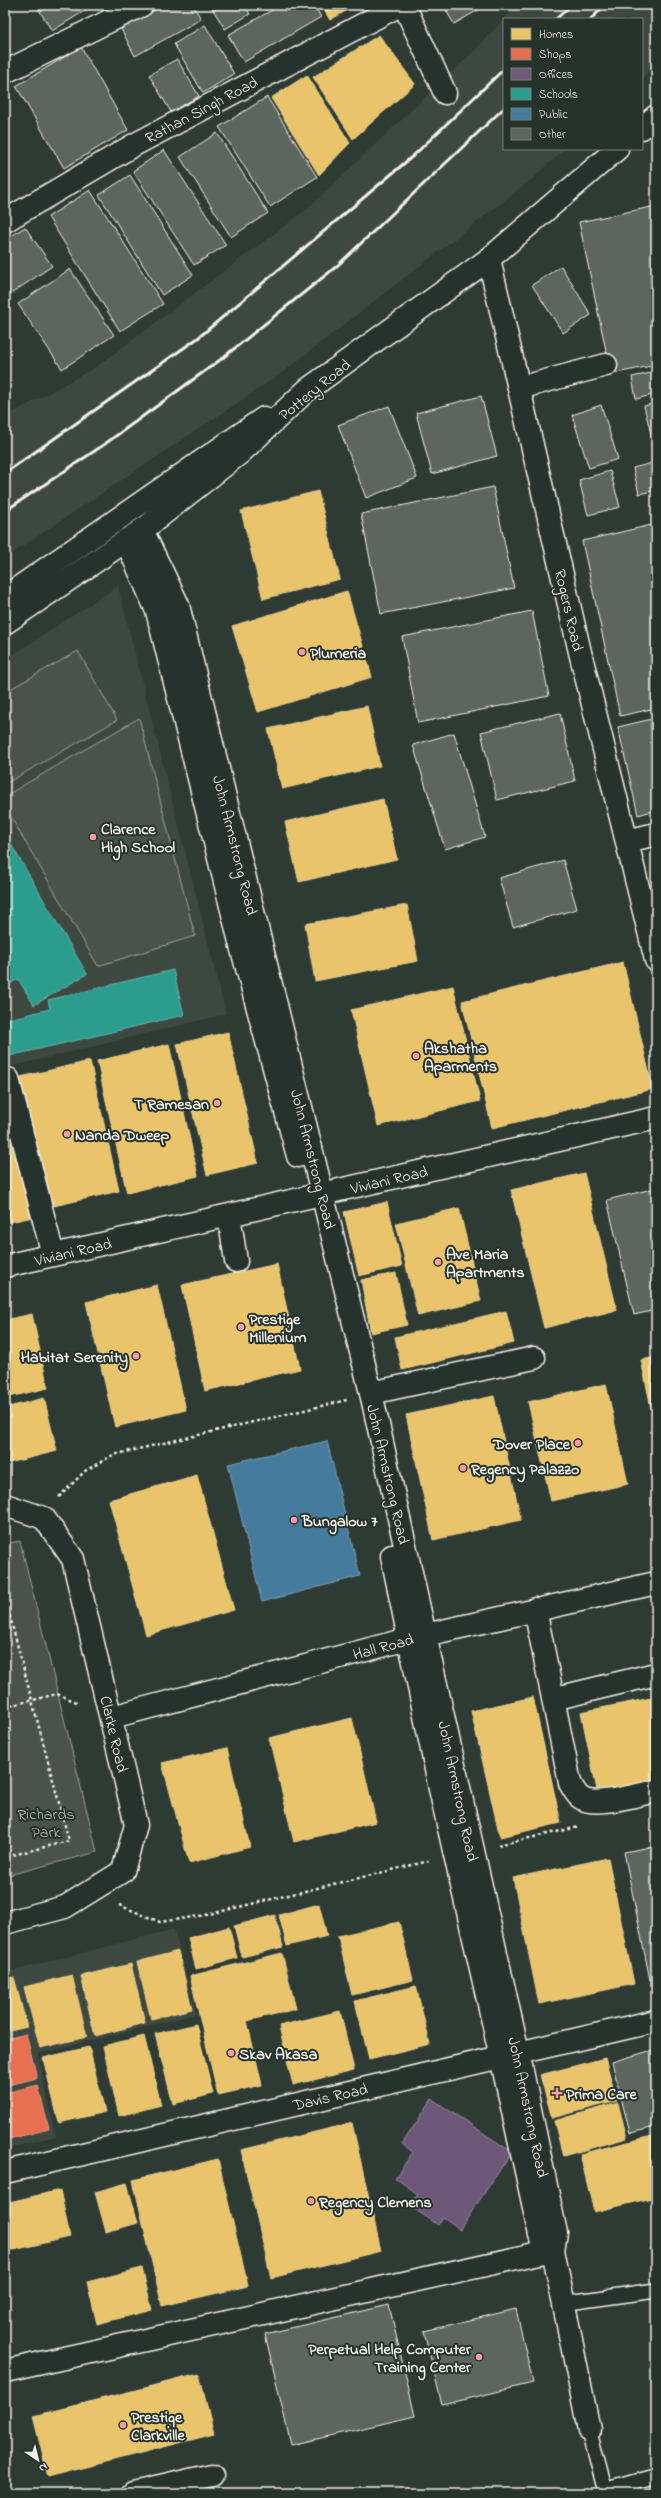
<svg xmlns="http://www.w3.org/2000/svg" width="661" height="2498" viewBox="0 0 661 2498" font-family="'Indie Flower',sans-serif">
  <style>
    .built { fill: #3c4841 }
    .green { fill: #48524c; stroke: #9ea29a }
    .homes { fill: #e9c46a; stroke: #ecd290 }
    .shops { fill: #e76f51; stroke: #eb967e }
    .offices { fill: #6d597a; stroke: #96879b }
    .schools { fill: #2a9d8f; stroke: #67b6aa }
    .public { fill: #457b9d; stroke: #7a9eb4 }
    .building { fill: #5c655e; stroke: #f4f1e8 }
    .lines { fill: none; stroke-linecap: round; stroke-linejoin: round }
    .service-casing { stroke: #f4f1e8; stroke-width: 17 }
    .minor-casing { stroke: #f4f1e8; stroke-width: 25 }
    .tertiary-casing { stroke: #f4f1e8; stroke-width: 25 }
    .primary-casing { stroke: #f4f1e8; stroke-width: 25 }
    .path { stroke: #f4f1e8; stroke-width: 2.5; stroke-dasharray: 3 3; stroke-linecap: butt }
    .service { stroke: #26332d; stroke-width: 14 }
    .minor { stroke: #26332d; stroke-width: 22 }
    .tertiary { stroke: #26332d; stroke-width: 22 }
    .primary { stroke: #26332d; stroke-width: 22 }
    .rail { stroke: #f4f1e8; stroke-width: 3 }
    .poi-dot { fill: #ff9aa2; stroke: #26332d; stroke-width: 1.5 }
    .labels { text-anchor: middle; stroke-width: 4; stroke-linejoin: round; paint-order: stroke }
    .street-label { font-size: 16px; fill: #f4f1e8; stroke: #26332d }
    .poi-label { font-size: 16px; font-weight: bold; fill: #f4f1e8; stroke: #26332d; text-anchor: start }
    .park-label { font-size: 16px; fill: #b8b9b1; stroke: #26332d }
  </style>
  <rect width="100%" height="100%" fill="#2e3b34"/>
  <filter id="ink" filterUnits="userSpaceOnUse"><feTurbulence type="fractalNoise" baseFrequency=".025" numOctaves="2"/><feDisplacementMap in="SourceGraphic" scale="8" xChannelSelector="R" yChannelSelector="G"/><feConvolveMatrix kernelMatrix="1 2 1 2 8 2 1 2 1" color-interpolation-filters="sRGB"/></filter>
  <g filter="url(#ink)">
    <path class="built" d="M517,5h139v60l-14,13v-59h-138z
      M504,19v130h61l-33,30 -253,196 -274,183v-141l91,-50 210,-157 168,-159z
      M118,586l108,428 -221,54v-408z
      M174,1929l22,85 -158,40 18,82 -51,13v-176z"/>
    <path class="green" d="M78,651l39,69 -112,64v-92z
      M139,718l56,218 -97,30 -93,-159v-11z
      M20,1541l77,311 -92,24v-332z"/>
    <path class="homes" d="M321,5h35l-26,15z
      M379,35l36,49 -62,55 -40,-62z
      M307,75l43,68 -31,32 -48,-77z
      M318,491l22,88 -77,20 -22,-88z
      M347,591l25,86 -114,35 -26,-86z
      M367,706l13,60 -98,23 -14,-60z
      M383,799l14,60 -98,23 -14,-60z
      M407,905l11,56 -103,20 -10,-57z
      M623,962l30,127 -161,39 -30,-127z
      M453,986l27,115 -102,25 -27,-116z
      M228,1032l30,131 -51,12 -30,-131z
      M169,1044l29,132 -71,17 -30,-132z
      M90,1061l29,130 -74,17 -29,-130z
      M5,1094l28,123 -28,6z
      M584,1173l33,137 -73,18 -33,-138z
      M387,1202l15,64 -43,10 -15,-64z
      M459,1208l22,93 -63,15 -22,-93z
      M277,1264l23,105 -95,22 -23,-106z
      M396,1273l11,52 -36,8 -10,-53z
      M157,1285l29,125 -71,17 -29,-125z
      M506,1311l8,32 -112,27 -7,-33z
      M32,1314l16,74 -43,10v-78z
      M656,1357v74l-15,-71z
      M606,1384l22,100 -77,17 -23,-99z
      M494,1396l27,124 -88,20 -27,-125z
      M44,1398l13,53 -52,13v-56z
      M197,1475l37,135 -88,25 -37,-135z
      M533,1697l28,126 -61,14 -29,-126z
      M656,1697v86l-58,12 -17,-83z
      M352,1718l24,104 -82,20 -25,-104z
      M227,1748l23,99 -61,16 -27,-100z
      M608,1858l26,126 -95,20 -26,-126z
      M319,1904l8,32 -40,10 -8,-31z
      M275,1915l8,32 -41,10 -8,-31z
      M399,1922l14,58 -61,15 -14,-59z
      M229,1927l8,31 -41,11 -8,-31z
      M178,1951l14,58 -41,10 -14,-57z
      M282,1953l14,56 -49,12 15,64 -44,10 -28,-119z
      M131,1964l14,59 -50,13 -14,-60z
      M72,1975l15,62 -47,11 -16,-61z
      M14,1977l13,50 -22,5v-53z
      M416,1986l14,58 -61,15 -14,-58z
      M340,2011l14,59 -61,15 -14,-59z
      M196,2024l17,70 -40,10 -18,-70z
      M144,2036l17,69 -42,11 -16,-70z
      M89,2047l16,65 -46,11 -16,-65z
      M605,2058l12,43 -65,17 -12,-43z
      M618,2103l9,35 -64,18 -9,-35z
      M352,2123l29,128 -110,27 -30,-128z
      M656,2135v62l-62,15 -14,-58z
      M218,2159l30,127 -86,20 -29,-126z
      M127,2183l11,40 -32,9 -11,-40z
      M60,2190l10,47 -65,15v-49z
      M142,2268l10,42 -55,14 -10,-42z
      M199,2374l15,60 -166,43 -15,-61z"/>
    <path class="shops" d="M26,2034l11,44 -32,8v-47z
      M38,2085l11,44 -44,11v-47z"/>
    <path class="offices" d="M432,2099l80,53 -52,77 -17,-12 -5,8 -28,-19 8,-12 -23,-16 18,-26 -11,-8z"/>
    <path class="schools" d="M5,834l82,140 -53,31 -16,-26 -13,8z
      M173,970l11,45 -179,42v-37l45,-11 -2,-9z"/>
    <path class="public" d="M327,1441l33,135 -98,26 -34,-138z
      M656,2248v27l-6,-25z"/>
    <path class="building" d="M36,5h54l1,2 -39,24z
      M164,5h29l8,14 -66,37 -14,-27z
      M210,5h34l6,9 -25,15z
      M263,5h11l-8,5z
      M281,5h33l7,12 -77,45 -16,-27z
      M443,5h44l-33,19z
      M205,25l29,49 -31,19 -29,-49z
      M81,47l47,83 -64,38 -48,-82z
      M177,59l22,37 -28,16 -22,-37z
      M267,97l50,80 -47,30 -51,-80z
      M217,133l51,80 -37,24 -51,-80z
      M164,150l62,95 -32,20 -61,-94z
      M130,175l63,100 -31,20 -63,-100z
      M90,190l73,114 -43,27 -72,-114z
      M656,206v159l-45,9 -32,-152z
      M25,227l27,39 -46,31 -1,-57z
      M561,266l30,49 -28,18 -31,-48z
      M70,269l44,66 -52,34 -44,-65z
      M656,372v22l-20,5 -4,-22z
      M481,396l16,60 -65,18 -16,-61z
      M656,403v47h-1l-11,-44z
      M601,405l17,54 -29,9 -17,-53z
      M389,406l28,72 -51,20 -28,-73z
      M656,462v28l-17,4 -6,-26z
      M610,471l10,36 -32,8 -9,-35z
      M493,487l21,101 -133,26 -20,-100z
      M656,524v184l-36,8 -38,-175z
      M532,611l17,85 -131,27 -16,-86z
      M560,713l15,68 -78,19 -16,-68z
      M656,718v92l-18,5 -20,-88z
      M454,733l31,104 -40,12 -32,-104z
      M563,860l14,49 -64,18 -14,-49z
      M656,1188v122l-22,5 -27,-115z
      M656,1846v133l-6,1 -26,-128z
      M656,2049v78l-26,6 -18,-71z
      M389,2305l26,111 -124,29 -26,-111z
      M516,2309l17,74 -91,22 -18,-74z"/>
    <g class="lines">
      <g class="service-casing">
        <path id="service" d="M565,2303l87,-12
          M589,2430l16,60 51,-14"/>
      </g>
      <g class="minor-casing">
        <path id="minor" d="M404,5l41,88
          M5,72l137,-67
          M5,221l127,-75 268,-141
          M489,259l91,393 76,308
          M519,388l87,-23
          M627,841l29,-7
          M8,1079l45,176
          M229,1215l7,46
          M5,1266l651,-148
          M371,1393l163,-35
          M535,1609l35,174c3,5 6,12 11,15 14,10 59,-4 75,-7
          M425,1635l231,-52
          M553,1699l103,-25
          M518,2052l38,181 -3,17 36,180
          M501,2057l39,178 13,15
          M5,2371l548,-121
          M133,2493l79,-18"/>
      </g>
      <g class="tertiary-casing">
        <path id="tertiary" d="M142,530l36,75 193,788 147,659
          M126,540l31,71 84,335 57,210
          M392,1556l48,233 61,268
          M112,1717l311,-82
          M5,2172l651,-151"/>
      </g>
      <g class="primary-casing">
        <path id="primary" d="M642,128l14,-12
          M5,597l259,-179
          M5,623l144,-98 91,-72 67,-63 182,-131 128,-110
          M5,1505l39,13 29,41 63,266 -13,46 -58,36 -60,16"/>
      </g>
      <path class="path" d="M59,1497l26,-26 28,-16 234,-55
        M5,1598l64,243 -64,16
        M5,1707l52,-13 22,9
        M498,1845l81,-18
        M119,1905l41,17 46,-7 223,-54"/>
      <use href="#service" class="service"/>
      <use href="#minor" class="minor"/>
      <use href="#tertiary" class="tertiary"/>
      <use href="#primary" class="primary"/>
      <path class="rail" d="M556,19l15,-14
        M591,19l14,-14
        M5,473l193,-135 216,-183 90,-86
        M5,511l97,-65 118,-86 117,-94 167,-158"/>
    </g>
  </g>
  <g class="poi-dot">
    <circle cx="302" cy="652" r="4"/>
    <circle cx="93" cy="837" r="4"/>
    <circle cx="416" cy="1056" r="4"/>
    <circle cx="217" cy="1103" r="4"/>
    <circle cx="67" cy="1134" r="4"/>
    <circle cx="438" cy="1262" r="4"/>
    <circle cx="241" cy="1327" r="4"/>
    <circle cx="136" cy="1356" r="4"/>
    <circle cx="578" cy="1443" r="4"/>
    <circle cx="463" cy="1468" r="4"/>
    <circle cx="294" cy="1520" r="4"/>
    <circle cx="231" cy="2053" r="4"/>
    <path d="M555 2087h4v4h4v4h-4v4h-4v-4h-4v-4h4z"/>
    <circle cx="311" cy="2201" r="4"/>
    <circle cx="479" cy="2357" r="4"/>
    <circle cx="123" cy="2425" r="4"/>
  </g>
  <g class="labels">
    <g class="street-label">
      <text transform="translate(201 109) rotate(-28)" y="6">Rathan Singh Road</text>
      <text transform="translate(314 389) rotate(-39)" y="6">Pottery Road</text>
      <text transform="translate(570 610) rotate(77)" y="6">Rogers Road</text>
      <text transform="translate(236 845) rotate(76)" y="6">John Armstrong Road</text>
      <text transform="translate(314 1159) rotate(76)" y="6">John Armstrong Road</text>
      <text transform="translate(389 1179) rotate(-13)" y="6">Viviani Road</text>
      <text transform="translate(73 1251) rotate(-13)" y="6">Viviani Road</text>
      <text transform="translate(389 1474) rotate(77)" y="6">John Armstrong Road</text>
      <text transform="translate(383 1646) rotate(-15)" y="6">Hall Road</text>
      <text transform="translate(115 1734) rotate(77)" y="6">Clarke Road</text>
      <text transform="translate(459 1791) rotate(78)" y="6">John Armstrong Road</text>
      <text transform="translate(330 2096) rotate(-13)" y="6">Davis Road</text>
      <text transform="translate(529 2107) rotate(78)" y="6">John Armstrong Road</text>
    </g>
    <g class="poi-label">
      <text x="310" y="658">Plumeria</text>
      <text x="101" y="834">Clarence<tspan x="101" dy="18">High School</tspan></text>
      <text x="424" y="1053">Akshatha<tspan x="424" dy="18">Aparments</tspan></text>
      <text x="209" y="1109" text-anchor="end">T Ramesan</text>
      <text x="75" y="1140">Nanda Dweep</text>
      <text x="446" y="1259">Ave Maria<tspan x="446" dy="18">Apartments</tspan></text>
      <text x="249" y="1324">Prestige<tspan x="249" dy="18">Millenium</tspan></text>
      <text x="128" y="1362" text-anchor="end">Habitat Serenity</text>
      <text x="570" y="1449" text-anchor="end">Dover Place</text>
      <text x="471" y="1474">Regency Palazzo</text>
      <text x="302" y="1526">Bungalow 7</text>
      <text x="239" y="2059">Skav Akasa</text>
      <text x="566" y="2099">Prima Care</text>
      <text x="319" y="2207">Regency Clemens</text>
      <text x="471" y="2354" text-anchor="end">Perpetual Help Computer<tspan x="471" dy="18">Training Center</tspan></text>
      <text x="131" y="2422">Prestige<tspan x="131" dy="18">Clarkville</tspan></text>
    </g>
    <g class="park-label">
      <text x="46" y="1819">Richards<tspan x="46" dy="18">Park</tspan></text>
    </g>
  </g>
  <rect width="661" height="2498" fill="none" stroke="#26332d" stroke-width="20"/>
  <rect x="10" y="10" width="641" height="2478" fill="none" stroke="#f4f1e8" stroke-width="1.5" filter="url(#ink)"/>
  <rect x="503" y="18" width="140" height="132" fill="#26332d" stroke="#787f78"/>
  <rect x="511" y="28" width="20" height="12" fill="#e9c46a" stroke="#787f78"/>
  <text x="539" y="38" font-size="12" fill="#f4f1e8">Homes</text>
  <rect x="511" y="48" width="20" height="12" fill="#e76f51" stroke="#787f78"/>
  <text x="539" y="58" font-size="12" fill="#f4f1e8">Shops</text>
  <rect x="511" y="68" width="20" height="12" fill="#6d597a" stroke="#787f78"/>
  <text x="539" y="78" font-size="12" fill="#f4f1e8">Offices</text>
  <rect x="511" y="88" width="20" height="12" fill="#2a9d8f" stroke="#787f78"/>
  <text x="539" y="98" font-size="12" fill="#f4f1e8">Schools</text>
  <rect x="511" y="108" width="20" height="12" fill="#457b9d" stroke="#787f78"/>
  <text x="539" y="118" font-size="12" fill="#f4f1e8">Public</text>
  <rect x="511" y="128" width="20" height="12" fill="#5c655e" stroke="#787f78"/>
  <text x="539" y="138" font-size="12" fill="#f4f1e8">Other</text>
  <g transform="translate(38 2460) rotate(145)" stroke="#26332d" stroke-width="3" paint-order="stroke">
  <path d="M0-3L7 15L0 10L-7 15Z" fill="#f4f1e8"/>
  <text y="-6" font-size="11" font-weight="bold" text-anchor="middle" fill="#f4f1e8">N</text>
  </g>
</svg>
